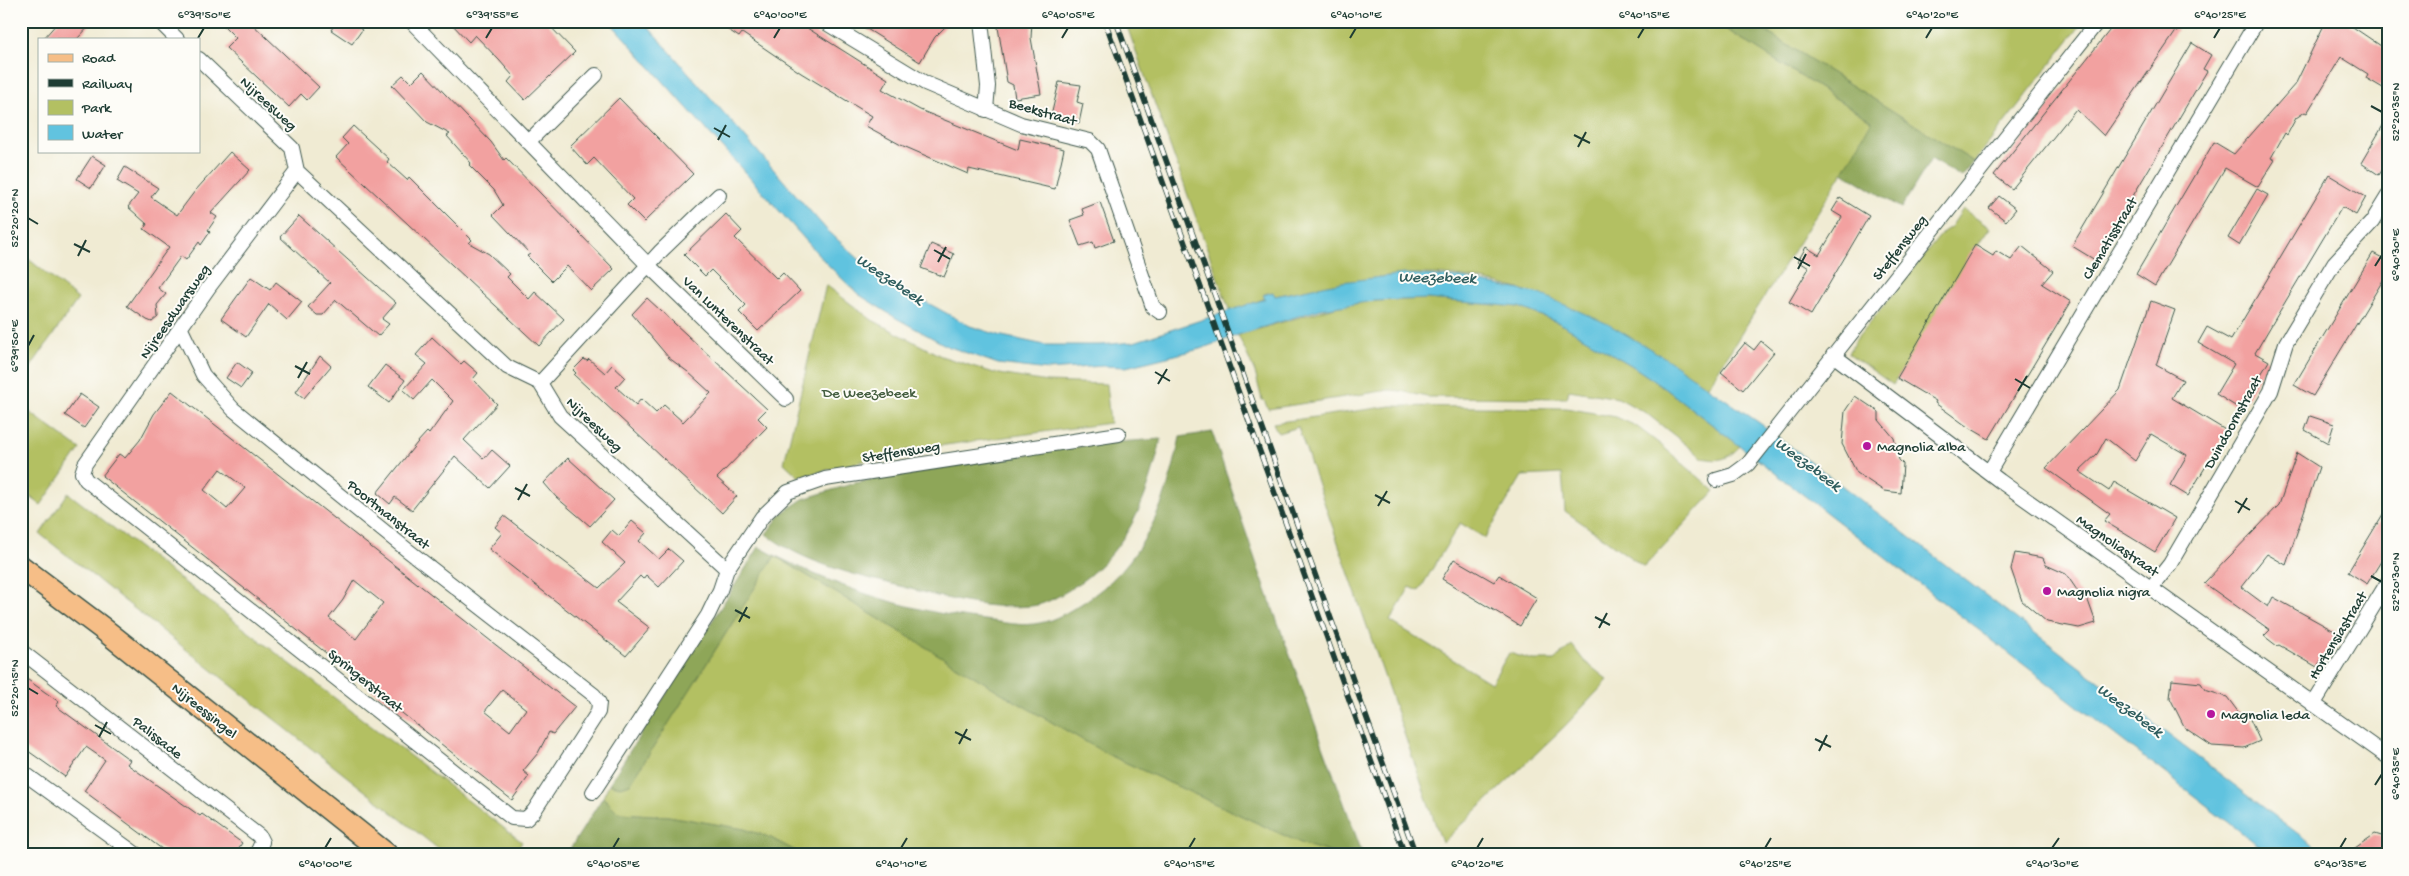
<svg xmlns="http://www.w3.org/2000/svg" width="2409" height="876" viewBox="0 0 2409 876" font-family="'Gochi Hand',sans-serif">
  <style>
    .green { fill: #b3c062; stroke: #697e4b }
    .forest { fill: #8ea658; stroke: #567246 }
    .water { fill: #61c3df; stroke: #40808a }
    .building { fill: #f2a1a0; fill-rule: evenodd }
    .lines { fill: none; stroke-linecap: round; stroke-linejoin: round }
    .minor-casing { stroke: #3e574c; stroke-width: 16 }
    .primary-casing { stroke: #3e574c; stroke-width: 25 }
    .minor { stroke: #fff; stroke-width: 14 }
    .primary { stroke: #f6be87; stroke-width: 22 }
    .rail-casing { stroke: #1f3d34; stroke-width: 5.5 }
    .rail { stroke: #fdfcf7; stroke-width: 4; stroke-dasharray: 11; stroke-linecap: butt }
    .ticks { fill: none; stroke: #1f3d34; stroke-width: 2 }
    .poi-dot { fill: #b5179e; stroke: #fdfcf7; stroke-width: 2 }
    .labels { text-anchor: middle; stroke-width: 4; stroke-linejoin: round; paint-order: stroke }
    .street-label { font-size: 15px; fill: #1f3d34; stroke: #fdfcf7 }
    .park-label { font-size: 15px; fill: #445e40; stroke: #fdfcf7 }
    .poi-label { font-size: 15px; fill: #1f3d34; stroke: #fdfcf7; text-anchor: start }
    .water-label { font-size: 16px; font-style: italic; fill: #305e5f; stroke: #fdfcf7 }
    .neatline { fill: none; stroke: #1f3d34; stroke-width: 2 }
    .ticks-label { font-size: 12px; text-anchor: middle; fill: #1f3d34 }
  </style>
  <rect width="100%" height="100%" fill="#fdfcf7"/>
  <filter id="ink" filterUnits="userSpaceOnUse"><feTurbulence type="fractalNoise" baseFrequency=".02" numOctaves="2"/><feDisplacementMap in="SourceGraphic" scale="10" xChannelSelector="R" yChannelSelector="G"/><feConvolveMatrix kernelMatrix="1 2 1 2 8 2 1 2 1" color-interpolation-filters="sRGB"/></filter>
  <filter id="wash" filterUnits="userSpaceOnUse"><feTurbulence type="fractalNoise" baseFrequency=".0096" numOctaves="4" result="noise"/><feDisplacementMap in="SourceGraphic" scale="20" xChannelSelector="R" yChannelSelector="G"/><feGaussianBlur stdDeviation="1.12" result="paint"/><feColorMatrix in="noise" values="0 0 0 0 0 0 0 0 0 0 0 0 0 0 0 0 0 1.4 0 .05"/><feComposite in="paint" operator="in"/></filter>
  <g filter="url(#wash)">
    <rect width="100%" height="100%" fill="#f0ebd3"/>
    <path class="green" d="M1125,21h588l160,101 -30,50 -136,216c-89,-63 -188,-118 -301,-114 -18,1 -36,6 -53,9 -26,4 -52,7 -78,13l-3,-4 -8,2 2,4 -36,14z
      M1749,21h335l-110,141z
      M1963,209l27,19 -8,11 -89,146 -45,-32 7,-12 88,-109 8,-5z
      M21,253l57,46 -57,82z
      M826,285l46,35 69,36 53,17 53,9 59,2 4,39 -202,27 -109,27 -15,-14z
      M1428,299l91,8 40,16 72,42 31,21 78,60c-12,13 -19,16 -37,12l-57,-45 -28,-15 -49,-8 -2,8 -140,-1 -26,-6 -12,-1 -121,19 -4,-9h-2l-7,-28 -17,-37 104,-30 31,-4z
      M21,406l59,43 -39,56 -20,-15z
      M1391,406l175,2 50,9 20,9 25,19 54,46 -71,76 -79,-56 -3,-37 -40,2 -37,62 -25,-15 -41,68 -9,-4 -20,34 101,62 18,-30 24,7h21l18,-15 12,16 24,19 -43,46 -123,117 -144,-416 -20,6 -5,-10z
      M68,493l454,349 -8,13h-68l-406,-321z
      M775,556l240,145 92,53 196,90 35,11h-535l-34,-18 -25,-8 -76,-13 -49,-3 -16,-16 6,-13 12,3 9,-3z"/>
    <path class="forest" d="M1713,21h36l225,141 -12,15 -31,-18 -30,49 -58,-36 29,-51z
      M1212,432l47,139 104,284h-25l-35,-11 -196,-90 -92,-53 -240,-145 -145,228 -9,3 -12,-3 150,-237c70,38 145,64 225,73 17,2 38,7 56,3 15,-3 28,-11 41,-19 61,-38 86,-99 99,-167z
      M1161,439c-14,64 -35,115 -92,151 -12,7 -25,15 -38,16 -45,4 -88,-8 -131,-20 -45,-11 -97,-23 -134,-52l16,-21 21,-14 52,-16 59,-12 189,-28z
      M603,797l16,16 49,3 76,13 25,8 34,18h-237z"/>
    <path class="water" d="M609,21h34l183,208 35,32 41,28 68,37 32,10 43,9h55l34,-3 131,-43 -2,-4 10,-3 2,4 67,-14 63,-8 57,4 78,16 68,30 56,33 97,67 565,431h-55l-609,-469 -31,-21 -72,-42 -40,-16 -91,-8 -54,2 -53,8 -83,26 -38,14 -74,18 -23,-1 -55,4 -50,-6 -51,-18 -51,-28 -38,-24 -31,-30z"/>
    <g id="blocks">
      <path class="building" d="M59,21h35l-17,18h-34z
        M219,21h30l70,66 -12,13 -6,-6 -12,13 -63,-59 10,-10z
        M337,21h12l13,9 -10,14 -21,-14z
        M449,21h96l30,31 -50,48 -17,-18 5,-6 -14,-16 -24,-25 -6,7z
        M715,21h81l92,58 -6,10 38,21 98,40 2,-11 44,10 -9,40 -86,-20 -1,5 -67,-29 -35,-19 6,-10 -71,-43 -59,-40 -3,4z
        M854,21h97l-16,16 -15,25z
        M997,21h35l-1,17 10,56 -26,4 -2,-13 -6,-3z
        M2117,21h48l12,9 -73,106 -28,-27 -64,80 -18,-14z
        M2326,21h18l40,27 4,-6v49l-22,-13 2,-4 -27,-17 -34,56 -2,-1 -9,6 -9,17 -2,-2 -14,25 4,2 -17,27 -33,-19 -70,118 -19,-12 78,-132 20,12 62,-71z
        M2192,43l19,12 -8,14 4,2 -112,189 -23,-14z
        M423,71l68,71 13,18 2,-2 108,111 -23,22 -24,-25 -15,15 -25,-25 3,-2 -37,-39 10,-10 -9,-15 -25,-25 2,-2 -24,-27 3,-2 -23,-12 -35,-37 11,-10 8,8z
        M1059,82l22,3 -4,17 6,2 -4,19 -28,-7z
        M619,98l74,76 -49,48 -17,-17 6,-6 -21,-22 -18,-19 -7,7 -17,-19z
        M2388,117v44l-9,14 -18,-12z
        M353,126l36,33 -2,3 20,18 2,-3 63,63 -3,3 20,11 21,20 -3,3 22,22 6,-7 29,27 -25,27 -203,-189 12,-13 -6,-6z
        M230,152l20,18 -39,43 6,4 -9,13 2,2 -9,13 -2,-3 -13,18 -5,-4 -23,32 8,6 -9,11 1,12 -6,5 -5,-2 -20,-14 42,-59 -25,-18 3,-5 -19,-17 10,-13 -21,-13 8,-14 33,21 -7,9 26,18 18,-24z
        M92,156l14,9 -15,23 -14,-9z
        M2329,175l37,22 -10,18 -14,-8 -64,107 -23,39 14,8 -29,48 -24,-15 18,-30 -36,-21 9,-16 24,13z
        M2257,189l11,6 -29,50 -11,-7z
        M1999,196l17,13 -10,12 -17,-13z
        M1840,198l29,18 -58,99 -22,-13 20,-34 -11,-7 8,-14 13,8 23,-38 -10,-6z
        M1100,202l14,39 -19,7 -2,-6 -13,4 -10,-26 14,-5 -2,-6z
        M726,214l16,17 -7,7 42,41 6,-6 17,18 -42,40 -19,-19 7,-7 -35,-35 -6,6 -21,-21z
        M299,216l97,87 -14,16 7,5 -11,12 -42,-36 -13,15h-6l-9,-8 22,-24 -50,-46z
        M931,244l23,10 -10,23 -23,-9z
        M1975,245l18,11 3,-5 15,9 11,-14 31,25 -11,13 29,18 -82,137 -24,-14 -30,-22 1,-2 -39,-23z
        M2373,253l15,8v11l-75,124 -19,-11z
        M251,277l19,13 6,-8 26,20 -15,18 -18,-16 -23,33 -25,-18z
        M647,298l120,111 -9,9 9,9 -50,51 20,18 -15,17 -148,-138 2,-2 -3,-3 11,-11 3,2 2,-2 16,14 7,-8 13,12 -9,10 20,18 5,-6 15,14 8,-8 19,17 28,-29 -23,-21 -19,-14 -37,-44z
        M2151,301l24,9 -19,55 27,15 -11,18 55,33 -39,65 -18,-11 17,-30 -36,-21 -16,27 -29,-23 -9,16 -18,17 30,20 5,-9 61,36 -20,34 -51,-31 6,-7 -64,-46 74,-78z
        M432,337l29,27 3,-3 14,12 -5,6 24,25 -33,36 20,19 8,-9 18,16 -20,22 -35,-32 -43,54 -17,-13 -5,7 -13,-11 40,-50 10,-11 2,2 24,-33 -21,-21 -18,20 -11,-10 24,-26 -11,-9z
        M1761,341l13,11 -31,38 -22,-18 24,-29 9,7z
        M320,356l11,10 -27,32 -8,-6z
        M237,362l15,11 -11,15 -15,-10z
        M385,365l20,15 -16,23 -21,-16z
        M172,391l403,316 -22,27 -4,-2 -11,21 -15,18 6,5 -17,24 -410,-324 17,-22 6,4 15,-18 14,-26zM220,469l25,19 -18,21 -23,-19zM354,580l29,23 -27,36 -27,-21 14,-18zM502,690l24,19 -16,22 -25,-20z
        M80,394l19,13 -15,21 -19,-13z
        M1855,396l24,16v8l15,18 5,22 4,4 -2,29 -17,-2 -27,-18 -15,-29 3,-33z
        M2310,416l24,8 -6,19 -23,-13z
        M2297,453l22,14 -33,98 -19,-11 -26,33 27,20 5,-10 65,36 -21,34 -38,-22 -2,1 -13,-10 6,-6 -66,-47 75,-78z
        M568,458l46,42 -24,26 -34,-29 -12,-14z
        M2388,506v44l-21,34 -19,-12z
        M504,516l95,72 26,-25 -23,-21 10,-12 7,6 13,-15 14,12 -7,8 20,18 10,-10 14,12 -24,26 -13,-12 -3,4 -3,-3 -24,26 34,26 -24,28 -137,-107 13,-16 -7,-6z
        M2015,553l28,5 3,7 20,9 13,19 7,2 10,28 -17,5 -32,-6 -25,-21 -11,-32z
        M1454,559l40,23 5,-7 38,23 -17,28 -78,-47z
        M21,675l38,27 -3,4 74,54 -3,4 73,52 2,-2 40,29 -8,12h-64l-86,-64 21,-31 -19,-13 -21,30 -44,-31z
        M2172,680l29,3 4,7 22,7 12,16 9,2 12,26 -16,7 -32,-2 -27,-18 -15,-30z
        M2375,834l13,4v17h-43z"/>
    </g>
  </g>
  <g filter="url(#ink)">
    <use href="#blocks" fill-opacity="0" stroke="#3e574c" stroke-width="1"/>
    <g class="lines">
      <g class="minor-casing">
        <path id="minor" d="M159,21l18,18
          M411,21l237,244 138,134
          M823,21l102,62 96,41 69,17 8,8 55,158 7,5
          M981,21l7,65 -2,24
          M199,59l93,89 5,23 210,196 33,16 20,33 167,153
          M528,142l68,-67
          M181,329l22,46 30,34 173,140 188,146 5,8 -1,9 -64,99 -8,8 -14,-1 -426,-338 -4,-7 3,-9 124,-177 88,-116
          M1833,355l167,126 388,276
          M540,383l121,-132 58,-56
          M1989,472l268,-451
          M1716,480l17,-5 15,-11 350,-443
          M2151,588l19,-24 101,-173 15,-48 48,-80 38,-41 16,-26
          M21,651l238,185 3,6 -6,13
          M2313,705l75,-123
          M21,771l116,84
          M593,792l115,-177 12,-25 7,-21 35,-52 26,-25 37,-13 294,-45"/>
      </g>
      <g class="primary-casing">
        <path id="primary" d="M21,567l81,61 285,227"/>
      </g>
      <use href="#minor" class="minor"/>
      <use href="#primary" class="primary"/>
      <g class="rail-casing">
        <path id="rail" d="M1105,21l300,834
          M1116,21l300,834"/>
      </g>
      <use href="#rail" class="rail"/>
    </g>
  </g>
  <path class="ticks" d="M198,38l6,-10M486,38l6,-10M774,38l6,-10M1062,38l6,-10M1350,38l6,-10M1638,38l6,-10M1926,38l6,-10M2214,38l6,-10M2371,106l11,6M714,128l16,9M1574,135l16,8M718,140l8,-15M1578,147l8,-15M28,218l10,6M74,244l16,8M934,250l16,9M78,256l8,-16M1794,257l16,9M938,262l8,-15M2375,266l7,-11M1798,269l8,-15M28,346l6,-11M295,366l15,8M1155,372l15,9M298,378l9,-16M2015,379l15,9M1158,384l9,-15M2018,391l9,-15M515,488l15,8M1375,495l15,8M518,500l9,-16M2235,501l15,9M1378,506l9,-15M2238,513l9,-15M2371,576l11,6M735,610l15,8M1595,617l15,8M739,622l8,-15M1599,628l8,-15M28,688l10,6M95,725l16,9M955,732l16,8M99,737l8,-15M1815,739l16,8M959,744l8,-15M1819,751l8,-16M2375,785l7,-11M325,848l6,-10M613,848l6,-10M901,848l6,-10M1189,848l6,-10M1477,848l6,-10M1765,848l6,-10M2052,848l7,-10M2340,848l6,-10"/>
  <g class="poi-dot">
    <circle cx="1867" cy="446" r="5"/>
    <circle cx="2047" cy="591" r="5"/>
    <circle cx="2211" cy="714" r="5"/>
  </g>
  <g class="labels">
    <g class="street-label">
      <text transform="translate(269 103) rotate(43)" y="5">Nijreesweg</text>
      <text transform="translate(1043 111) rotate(16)" y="5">Beekstraat</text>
      <text transform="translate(2109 238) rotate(-59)" y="5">Clematisstraat</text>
      <text transform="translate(1899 247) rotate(-52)" y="5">Steffensweg</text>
      <text transform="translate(174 311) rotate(-55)" y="5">Nijreesdwarsweg</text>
      <text transform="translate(729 320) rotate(44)" y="5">Van Lunterenstraat</text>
      <text transform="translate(2232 422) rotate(-61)" y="5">Duindoornstraat</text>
      <text transform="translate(595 424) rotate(44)" y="5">Nijreesweg</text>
      <text transform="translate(901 451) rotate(-9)" y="5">Steffensweg</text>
      <text transform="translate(389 514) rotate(39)" y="5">Poortmanstraat</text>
      <text transform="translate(2118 545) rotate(35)" y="5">Magnoliastraat</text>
      <text transform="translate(2337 635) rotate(-59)" y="5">Hortensiastraat</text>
      <text transform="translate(366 680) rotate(39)" y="5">Springerstraat</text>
      <text transform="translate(205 710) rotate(39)" y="5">Nijreessingel</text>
      <text transform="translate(158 737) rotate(38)" y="5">Palissade</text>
    </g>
    <g class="park-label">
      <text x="869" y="397">De Weezebeek</text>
    </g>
    <g class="poi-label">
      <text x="1877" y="451">Magnolia alba</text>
      <text x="2057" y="596">Magnolia nigra</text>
      <text x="2221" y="719">Magnolia leda</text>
    </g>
    <g class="water-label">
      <text transform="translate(1437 276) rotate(1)" y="6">Weezebeek</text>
      <text transform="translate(891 278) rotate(34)" y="6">Weezebeek</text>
      <text transform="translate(1809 463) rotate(37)" y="6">Weezebeek</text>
      <text transform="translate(2131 709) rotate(37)" y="6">Weezebeek</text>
    </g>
  </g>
  <rect width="2409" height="876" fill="none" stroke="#fdfcf7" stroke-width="55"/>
  <rect x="38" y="38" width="162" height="115" fill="#fdfcf7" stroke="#a4b0a9"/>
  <rect x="48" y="54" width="25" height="8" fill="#f6be87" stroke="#a4b0a9"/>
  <text x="82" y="62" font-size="15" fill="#1f3d34">Road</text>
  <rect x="48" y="79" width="25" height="8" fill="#1f3d34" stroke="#a4b0a9"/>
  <text x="82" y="88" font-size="15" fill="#1f3d34">Railway</text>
  <rect x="48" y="100" width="25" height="15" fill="#b3c062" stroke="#a4b0a9"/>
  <text x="82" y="112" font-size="15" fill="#1f3d34">Park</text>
  <rect x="48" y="125" width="25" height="15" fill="#61c3df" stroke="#a4b0a9"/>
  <text x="82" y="138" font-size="15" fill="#1f3d34">Water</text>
  <rect x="28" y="28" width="2354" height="820" class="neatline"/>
  <g class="ticks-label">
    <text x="204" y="18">6°39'50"E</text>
    <text x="492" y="18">6°39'55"E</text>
    <text x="780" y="18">6°40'00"E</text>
    <text x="1068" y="18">6°40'05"E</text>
    <text x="1356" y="18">6°40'10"E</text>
    <text x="1644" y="18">6°40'15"E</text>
    <text x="1932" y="18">6°40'20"E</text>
    <text x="2220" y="18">6°40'25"E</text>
    <text transform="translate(2395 112) rotate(-90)" y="4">52°20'35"N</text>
    <text transform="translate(14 218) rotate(-90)" y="4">52°20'20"N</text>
    <text transform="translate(2395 255) rotate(-90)" y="4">6°40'30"E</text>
    <text transform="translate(14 346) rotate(-90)" y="4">6°39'50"E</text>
    <text transform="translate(2395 582) rotate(-90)" y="4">52°20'30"N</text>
    <text transform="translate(14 688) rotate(-90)" y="4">52°20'15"N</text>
    <text transform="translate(2395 774) rotate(-90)" y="4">6°40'35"E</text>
    <text x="325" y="867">6°40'00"E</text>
    <text x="613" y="867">6°40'05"E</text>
    <text x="901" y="867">6°40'10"E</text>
    <text x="1189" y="867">6°40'15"E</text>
    <text x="1477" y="867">6°40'20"E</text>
    <text x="1765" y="867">6°40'25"E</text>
    <text x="2052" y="867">6°40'30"E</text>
    <text x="2340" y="867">6°40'35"E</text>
  </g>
</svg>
